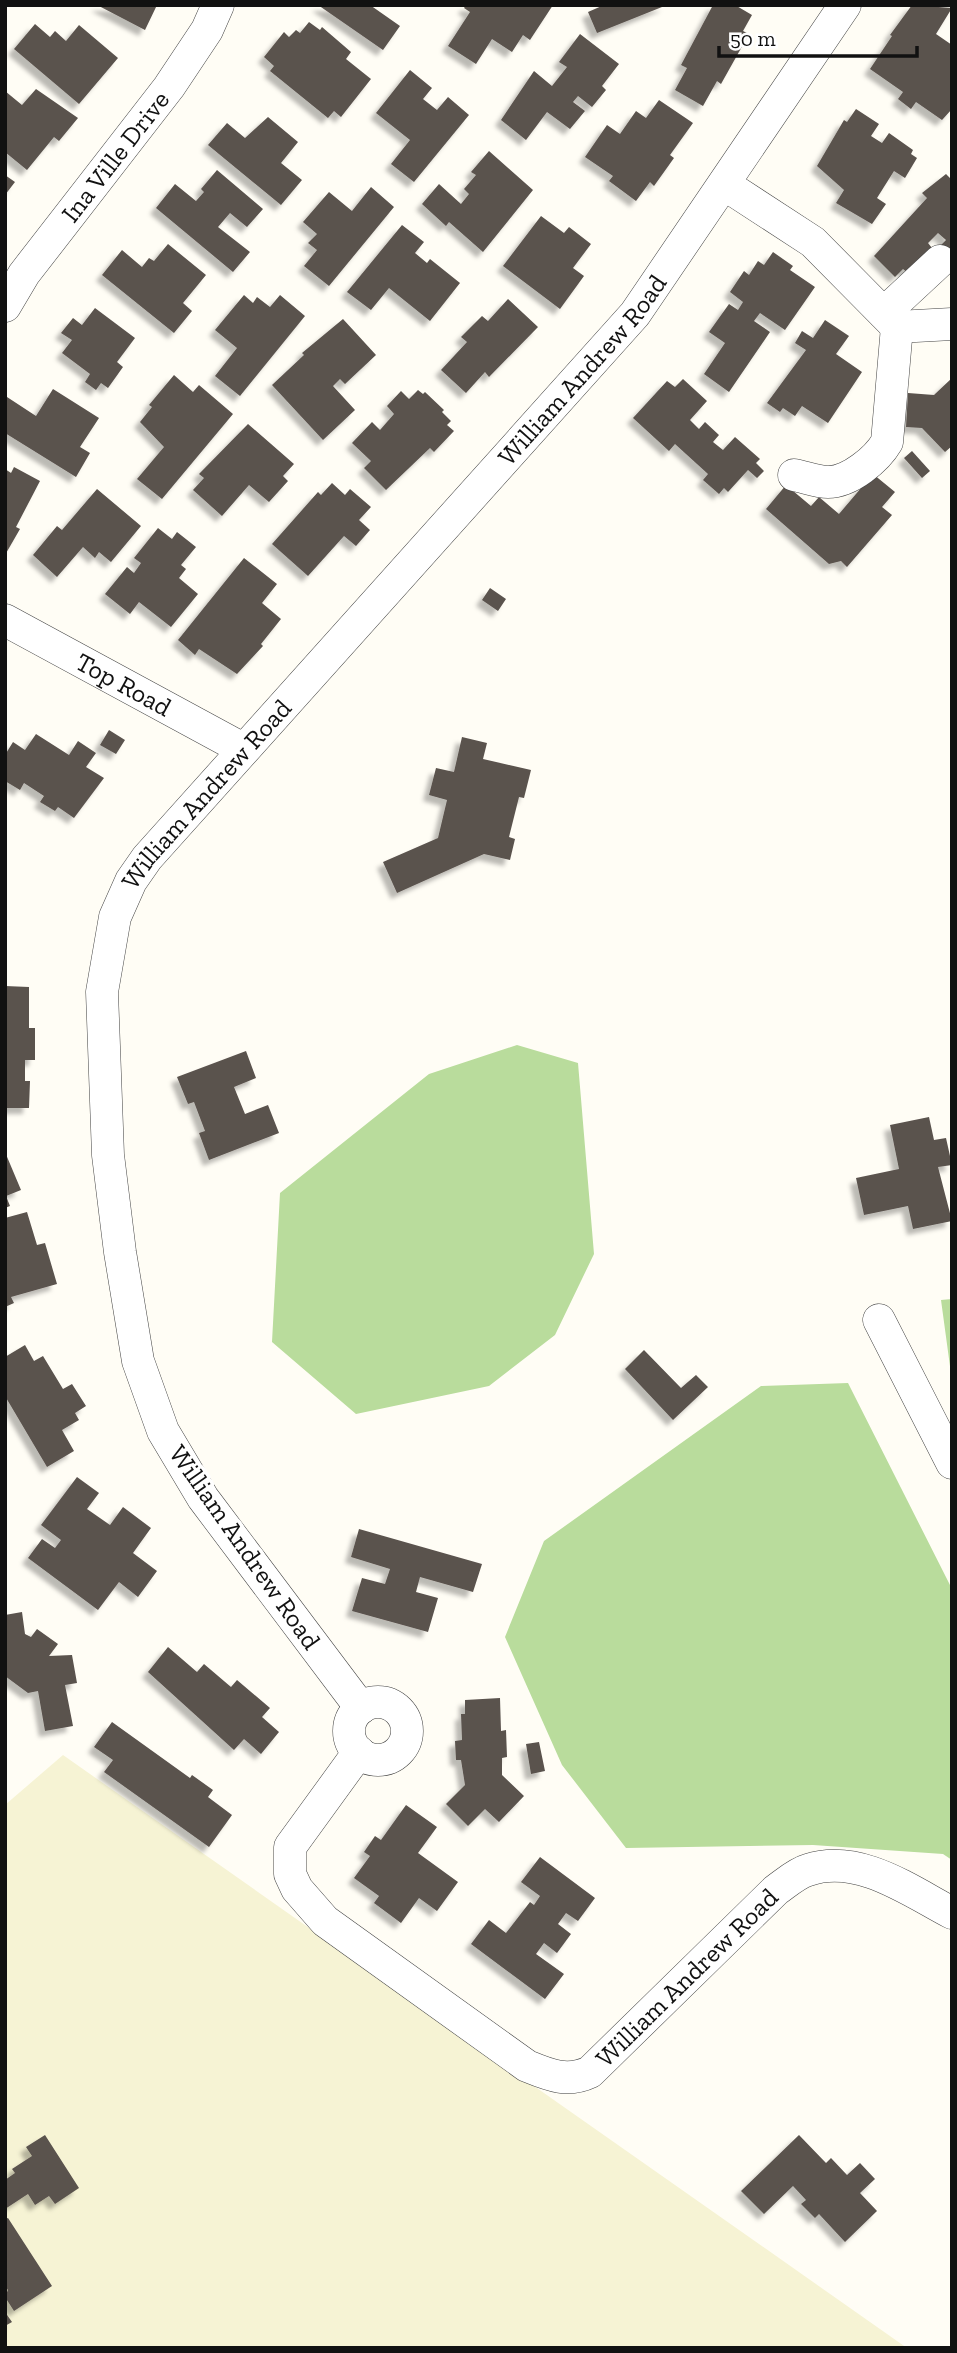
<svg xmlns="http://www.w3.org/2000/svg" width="957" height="2353" viewBox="0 0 957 2353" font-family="'Zilla Slab',serif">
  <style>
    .farmland { fill: #f6f3d4 }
    .forest { fill: #b9dc9c }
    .building { fill: #5a524d; filter: url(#shadow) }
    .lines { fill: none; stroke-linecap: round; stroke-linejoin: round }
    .minor-casing { stroke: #444; stroke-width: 33 }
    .minor { stroke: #fff; stroke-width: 32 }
    .labels { text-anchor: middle; stroke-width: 7; stroke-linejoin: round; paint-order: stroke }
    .street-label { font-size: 26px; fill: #111; stroke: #fff }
  </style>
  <defs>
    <filter id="shadow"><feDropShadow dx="-6" dy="6" stdDeviation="2" flood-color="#0004"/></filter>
  </defs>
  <rect width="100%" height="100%" fill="#fffdf5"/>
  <path class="farmland" d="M63,1755l844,593h-902v-543z"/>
  <path class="forest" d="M517,1045l61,18 16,191 -39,81 -66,51 -133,28 -84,-72 8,-149 149,-119z
    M952,1299v82l-11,-81z
    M848,1383l104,206v271l-9,-6 -130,-9 -187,3 -64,-83 -57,-128 39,-96 217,-155z"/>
  <path class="building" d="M97,5h60l-12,25z
    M318,5h52l30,21 -17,24z
    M466,5h87l-23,35 -7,-5 -11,17 -20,-13 -16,25 -28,-18 22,-34 -6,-4z
    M604,5h63l-70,28 -9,-21z
    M713,5h22l17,10 -9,16 6,3 -28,50 -4,-3 -14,25 -28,-16 12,-22 -6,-3z
    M912,5l40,3 -16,26 16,11v64l-10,11 -26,-18 -5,7 -13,-10 5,-7 -33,-23 22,-33 -2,-1z
    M309,22l11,8 2,-3 29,25 -5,7 25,20 -30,38 -7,-6 -6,7 -58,-47 4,-5 -10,-9 20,-25 5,5 7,-7 4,3z
    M35,24l15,13 5,-6 11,10 13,-16 39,33 -39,46 -65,-55z
    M580,34l39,30 -17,22 4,4 -14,17 -14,-11 -5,6 12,9 -15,18 -23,-17 -21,28 -25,-20 33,-49 18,15 15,-19 -8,-5z
    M410,70l22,18 -9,11 14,11 11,-13 21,18 -55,67 -23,-18 19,-24 -34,-27z
    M36,89l42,29 -19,23 -5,-4 -27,33 -22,-18v-61l17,14z
    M659,100l34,23 -23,32 4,3 -20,28 -4,-4 -14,19 -27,-20 4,-5 -28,-19 22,-32 13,9 16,-23 10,7z
    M856,109l23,15 -8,12 11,7 7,-10 24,17 -2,4 6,4 -12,20 -11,-7 -17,27 9,6 -14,20 -36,-21 8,-13 -27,-24 27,-46 3,2z
    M268,117l30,25 -17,21 21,17 -21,25 -73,-60 19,-22 18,15z
    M489,151l44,39 -50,62 -34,-30 -3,4 -24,-22 17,-20 22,20 8,-10 -5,-5 12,-14 -5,-3z
    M217,170l46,39 -16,18 -17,-14 -12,14 32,25 -17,20 -77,-64 19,-24 21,17 8,-9 -3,-3z
    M946,174l6,6v78l-12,-12 6,-6 -8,-7 -10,10 4,5 -24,25 -5,-4 -8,8 -21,-21 53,-58 -5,-5z
    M5,175l10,7 -10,13z
    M371,187l23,20 -65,79 -25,-20 13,-16 -9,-7 9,-9 -14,-12 26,-30 23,19z
    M541,216l23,17 5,-6 22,17 -18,24 11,8 -24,33 -57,-43z
    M402,225l22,17 -9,11 12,10 3,-4 30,24 -30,38 -41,-33 -18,22 -24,-18z
    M168,244l38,31 -23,28 9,8 -18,22 -72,-58 20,-25 20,17 7,-9 5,3z
    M773,252l20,14 -3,4 25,17 -30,43 -25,-17 -6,8 16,11 -41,60 -25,-18 21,-31 -16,-11 20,-28 9,6 5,-8 -13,-10 14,-21 5,4 9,-14 6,4z
    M244,295l9,8 4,-6 13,10 10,-12 25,21 -65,80 -25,-20 22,-28 -22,-18z
    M508,299l30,28 -49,50 -4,-5 -19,21 -25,-23 26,-28 -6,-5 21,-21 6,5z
    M95,308l40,30 -18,24 6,5 -15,21 -7,-5 -5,7 -11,-8 5,-8 -28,-21 10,-13 -11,-7 12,-15 9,7z
    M343,319l33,36 -31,29 -5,-5 -7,7 22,24 -32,30 -51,-55 32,-30 -2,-2z
    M825,320l24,16 -13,18 26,18 -34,51 -26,-17 -7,10 -12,-8 -3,4 -13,-9 39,-53 -11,-7 7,-12 11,7z
    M174,375l19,17 6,-7 34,29 -71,85 -25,-20 27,-32 -24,-25 12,-15 -3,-2z
    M952,378v68l-7,6 -23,-24 -16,-1 2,-34 26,2z
    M683,379l24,22 -17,19 9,9 6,-7 14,13 -6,7 10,8 12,-13 25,22 -4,4 8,8 -7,7 -9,-8 -20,22 -4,-4 -5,6 -16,-14 5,-6 -33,-30 -6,7 -36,-33 34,-37 8,6z
    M53,389l46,29 -19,29 10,6 -14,24 -71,-44 2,-36 29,19z
    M418,390l5,4 2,-2 19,18 -2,2 9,9 -4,4 7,6 -20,21 -4,-4 -44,42 -22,-22 7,-7 -19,-18 20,-21 8,8 14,-16 -7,-8 14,-15 8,8z
    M248,424l46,40 -11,12 5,5 -19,21 -20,-17 -27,31 -29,-26 11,-12 -5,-4z
    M912,451l18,20 -8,7 -18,-20z
    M14,467l26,14 -24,46 4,2 -15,26v-86l6,4z
    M873,474l22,18 -13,15 10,8 -45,52 -6,-6 -12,3 -63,-55 20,-24 25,21 8,-9 20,17z
    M332,483l13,12 5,-6 21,18 -12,13 11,10 -14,16 -12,-10 -36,40 -36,-32 46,-52 3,3z
    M97,489l44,37 -30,36 -12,-10 -4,6 -12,-11 -26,30 -24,-22 24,-29 5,4z
    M158,528l14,11 5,-7 19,15 -15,18 5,4 -7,9 19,16 -27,33 -32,-25 -9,12 -25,-20 22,-27 7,6 7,-10 -7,-5z
    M244,558l33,26 -15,19 19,16 -20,25 2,2 -26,28 -38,-25 -4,6 -17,-15z
    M490,588l16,11 -8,12 -16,-11z
    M109,730l16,10 -9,14 -16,-9z
    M36,734l33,21 9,-14 18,12 -10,14 18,11 -30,40 -16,-11 -3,4 -15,-9 4,-6 -20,-13 -4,7 -15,-9v-26l8,-13 12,8z
    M462,737l25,6 -4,16 48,11 -7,28 -5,-1 -10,40 6,2 -5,21 -26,-6 -87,39 -14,-31 55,-24 9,-38 -18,-5 7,-27 18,4z
    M5,986l24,1v41h6v32h-10v21h5l-1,27h-24z
    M246,1051l10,27 -22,9 11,27 23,-9 11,28 -70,27 -10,-27 6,-2 -11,-29 -6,2 -11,-27z
    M929,1117l5,23 12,-2 6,27 -14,2 14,54 -39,8 -5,-23 -44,9 -8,-37 43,-9 -9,-44z
    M5,1152l16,38 -15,6 4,10 -5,2z
    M27,1212l10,33 8,-2 12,41 -46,13 3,6 -9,4v-89z
    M25,1345l9,16 9,-5 20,33 9,-5 14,22 -11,7 4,7 -17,10 12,21 -27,16 -42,-71v-39z
    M644,1350l37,38 15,-13 12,12 -35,33 -48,-51z
    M77,1477l22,16 -12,16 23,16 13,-18 28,21 -18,25 24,18 -19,26 -19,-15 -21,28 -70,-52 14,-19 13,9 6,-8 -20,-15z
    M359,1529l123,35 -9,28 -53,-15 -4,15 22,6 -10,34 -76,-21 10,-33 23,6 5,-15 -39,-12z
    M22,1612l3,22 6,3 6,-8 21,15 -9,12 23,-1 5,28 -12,2 8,41 -28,5 -7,-40 -10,2 -23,-17v-61z
    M168,1647l29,25 7,-8 27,23 6,-7 33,28 -8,9 17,15 -18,22 -17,-15 -10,11 -86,-78z
    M500,1698l1,33 5,-1 1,27 -5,1v17l22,21 -25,26 -14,-13 -17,17 -22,-22 19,-19 -4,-25h-5l-1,-19 7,-1 -1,-26h4v-14z
    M112,1722l78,56 2,-3 21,15 -5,7 24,18 -23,32 -105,-75 9,-12 -19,-13z
    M539,1742l6,29 -14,3 -5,-30z
    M406,1805l31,22 -19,26 40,29 -21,29 -18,-13 -18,25 -27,-20 5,-7 -25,-18 16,-22 -6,-4 11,-16 6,4z
    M540,1857l55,41 -17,23 -12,-8 -8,11 13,10 -14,19 -13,-10 -8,11 28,20 -19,25 -74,-55 18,-24 17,13 24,-31 4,3 6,-9 -19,-14z
    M45,2135l34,53 -24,16 -6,-8 -14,9 -7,-11 -23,15v-29l10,-7 -3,-4 20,-13 -6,-9z
    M799,2135l27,28 5,-5 16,17 13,-12 15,16 -15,14 17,18 -32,31 -26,-28 -4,4 -14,-14 5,-4 -13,-14 -29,28 -23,-23z
    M8,2218l44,68 -38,25 -9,-14 3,-7 -3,-4v-67z
    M5,2312l7,10 -7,4z"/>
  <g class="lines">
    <g class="minor-casing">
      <g id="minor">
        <path d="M724,184l89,58 84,85 55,-3"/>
        <path id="s1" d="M5,306l19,-32 145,-187 38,-57 11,-25"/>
        <path d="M884,313l56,-52"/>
        <path d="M794,475c11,2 23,7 34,7 22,0 49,-23 59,-40l10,-115"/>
        <path id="s2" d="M5,620l238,129"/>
        <path d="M879,1320l73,143"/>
        <circle cx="378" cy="1731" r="29"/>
        <path id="s3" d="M361,1708l-158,-210 -40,-67 -25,-70 -18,-109 -12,-97 -6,-163 13,-75 16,-36 16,-23 488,-544 210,-309"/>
        <path id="s4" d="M359,1752l-69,95v27l7,15 28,32 202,145c22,9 40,17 63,6l186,-182c10,-7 21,-17 32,-20 51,-17 102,21 144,43"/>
      </g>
    </g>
    <use href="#minor" class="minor"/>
  </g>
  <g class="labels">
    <g class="street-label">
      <text dy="9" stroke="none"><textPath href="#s1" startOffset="186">Ina Ville Drive</textPath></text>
      <text dy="9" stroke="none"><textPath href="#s3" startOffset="1584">William Andrew Road</textPath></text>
      <text dy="9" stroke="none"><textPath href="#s2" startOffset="135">Top Road</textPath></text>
      <text dy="9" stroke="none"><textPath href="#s3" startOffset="1017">William Andrew Road</textPath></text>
      <text transform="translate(245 1547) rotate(55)" y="9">William Andrew Road</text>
      <text dy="9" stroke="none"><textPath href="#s4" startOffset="653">William Andrew Road</textPath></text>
    </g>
  </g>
  <rect width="957" height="2353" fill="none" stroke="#111111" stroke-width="14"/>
  <path d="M719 46v10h198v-10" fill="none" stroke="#111111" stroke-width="3.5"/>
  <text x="730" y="46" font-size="21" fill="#111111" stroke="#ffffff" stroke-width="5" paint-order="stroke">50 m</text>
</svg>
